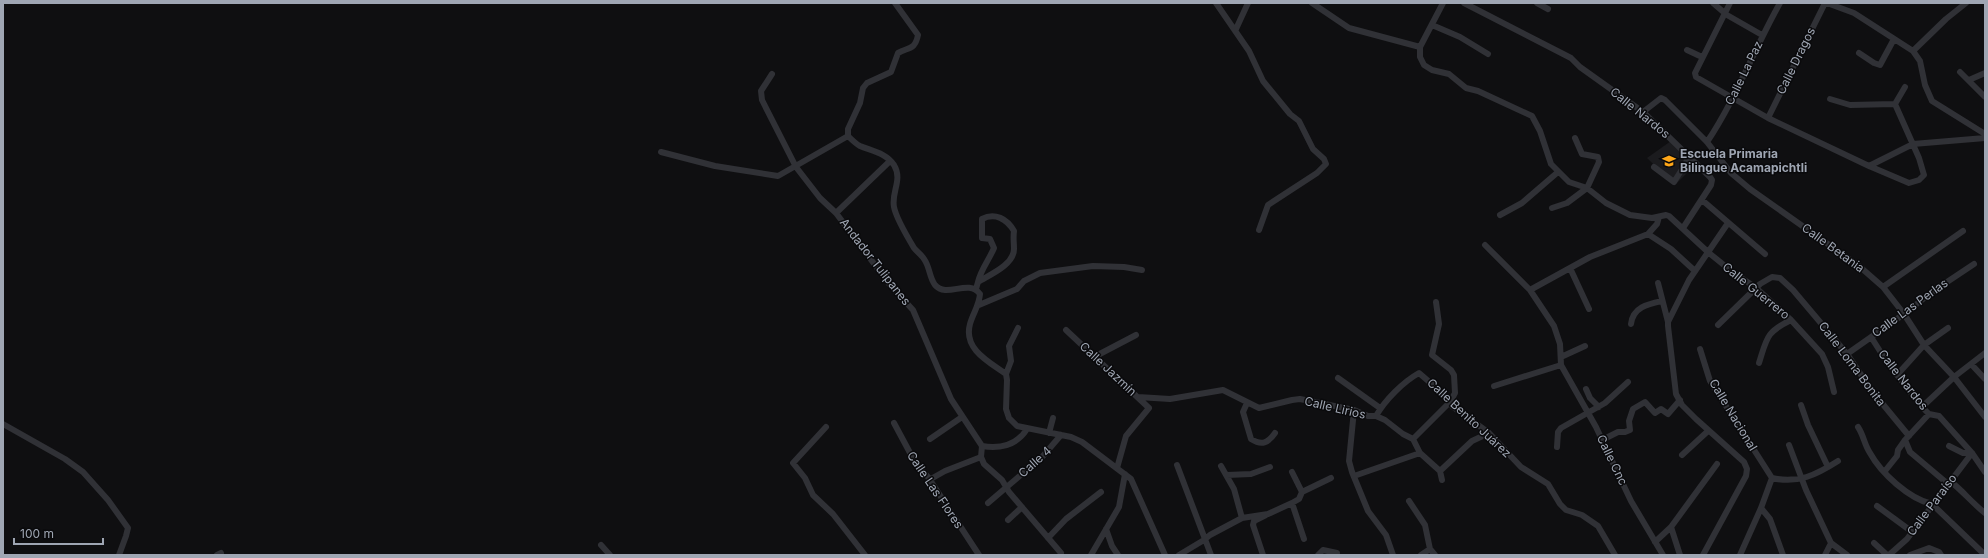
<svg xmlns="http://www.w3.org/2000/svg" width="1988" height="558" viewBox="0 0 1988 558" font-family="Inter,sans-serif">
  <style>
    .built { fill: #1b1b1e }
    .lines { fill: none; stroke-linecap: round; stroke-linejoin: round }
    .minor { stroke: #303136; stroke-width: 6 }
    .labels { text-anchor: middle; stroke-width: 3; stroke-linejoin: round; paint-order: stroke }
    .street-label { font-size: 12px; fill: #9fa6b3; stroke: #0a0a0c }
    .poi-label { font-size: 12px; font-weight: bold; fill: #9fa6b3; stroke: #0a0a0c; text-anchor: start }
  </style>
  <rect width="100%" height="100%" fill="#0f0f11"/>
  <path class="built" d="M1671,141l21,23 -2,6 -15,15 -28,-27z"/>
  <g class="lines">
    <path class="minor" d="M895,3l23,32c-3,15 -9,12 -20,18l-7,19 -24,11 -4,5 -3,15 -12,26v7c4,4 8,8 12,10 12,5 26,7 34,19 9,15 -3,27 0,42 2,11 14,31 20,41 3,4 8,7 10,11 6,8 5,18 11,26 12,14 33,-7 45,9 -1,12 -7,19 -10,30 -7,25 19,38 36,50l1,6 -1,29 3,9 8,8 54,11 11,5 49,37 34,76
      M1216,3l33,48 14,30 27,33 9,7 14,28 11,10 2,5 -9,9 -49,32 -9,25
      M1312,3l37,25 71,19
      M1443,3l-23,44v10l4,8 8,5 17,4 17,14 12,3 54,25 8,15 11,33 18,18 18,6 19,15 24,12 22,3 14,-3 3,1 40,37 26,21 20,13 36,33 31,34 6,13 6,25
      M1464,3l107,55 9,9 63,45 67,65 2,3 -1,5 -28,43
      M1537,3l11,6
      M1713,3l14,12 35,20
      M1730,3l-35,70 1,4 72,41 101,48 40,17 10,-3 5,-5 -5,-17 -24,-54 10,-17
      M1827,3l27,10 59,38 7,10 5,24 7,16 53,33
      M1432,25l28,12 28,17
      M1236,29l12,-26
      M1687,50l15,7
      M1913,51l33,-32 20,-16
      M1859,53l15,10 6,2 14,-26
      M1960,72l25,25
      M772,74l-11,17 1,9 34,67 24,31 16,15 54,72 23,25 38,89 31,47 -1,11 3,7 18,16 7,12 52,61
      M1969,80l16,-7
      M1830,99l20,6 45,-1
      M1643,112l18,-14 4,2 42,42 24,31 19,16 109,77 24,21 21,27 20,31 30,32 31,40
      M1768,118l57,-115
      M1707,142c29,-43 47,-93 73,-139
      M661,152l54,14 63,10 70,-40
      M1869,166l44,-22 72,-6
      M1654,167l20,15 12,-19 2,-8
      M1702,200l63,54
      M1552,208l15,-5 20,-15 12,-26 -1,-5 -16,-3 -7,-16
      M836,213l54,-52
      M1500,215l22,-12 36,-31
      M1648,234l23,15 24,22
      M1485,245l45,45 24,36 6,18 1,21 35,62 35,74 32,54
      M1570,268l19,41
      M1658,283l10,39
      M1883,287l80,-56
      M976,289l2,-7c11,-7 36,-17 36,-33 0,-7 -1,-11 0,-18 -7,-12 -19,-19 -32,-12v19l8,1 4,9c-5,12 -13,21 -16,34
      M1530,290l60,-33 58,-23 9,-10 2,-7
      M1436,302l3,22 -7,31 19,15 3,5 1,18 -5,9 -37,37 7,14 20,18 2,9
      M979,305l38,-16 7,-8 16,-8 53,-7 31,1 18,3
      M1631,324c2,-17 17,-20 31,-23
      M1718,325l42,-41 12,-7 8,1 13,12 54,64 25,37 37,45
      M1066,330l83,78 -23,28 -9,32
      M1871,337l16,25 35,45 7,7 10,2 33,37 13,19
      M1700,349l10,32 62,97
      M1847,354l57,-40 28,-22 42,-28
      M1094,357l42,-22
      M1561,357l24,-11
      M1759,363c8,-25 7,-31 32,-43
      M1971,364l14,15
      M1006,374l5,-13 -2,-15 9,-18
      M1897,375l27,-30 24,-17
      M1338,378l42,30
      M1494,386l67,-21
      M1586,389l4,9 9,9
      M1138,397l32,2 53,-9 36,18 33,-8 8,-1 54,11 14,6h8l9,4 18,14 10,5
      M1247,403l-4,9 8,27c11,7 17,4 24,-6
      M1801,405l7,20 20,42
      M1922,407l32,-30 31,-24
      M1354,410l-5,51 3,11 16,39 18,24 7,20
      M1376,416c9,-16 27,-34 43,-43l29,25 4,8 37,27 32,34 27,17 12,20 6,6 16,5 16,11 17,29
      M894,423l22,41 12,13 51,78
      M3,424l62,35 18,13 25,28 20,28 -2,8 -7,19
      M826,427l-33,36 12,15 8,17 20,19 32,41
      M1858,427c6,9 6,17 12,26 11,20 39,46 62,51l53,51
      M1049,433l4,-15
      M930,439l32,-22
      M1602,440l16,-8h7l5,-2 -1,-9 4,-12 12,-7 10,11 6,-4 7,5 12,-14
      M1905,440l5,12 38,32
      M1789,445l17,45 25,53 16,12
      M982,446c19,3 35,-1 45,-17
      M1949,446l14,7h9
      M1557,447l1,-15 3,-4 44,-25 23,-21
      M1682,455l26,-24
      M1177,465l34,90
      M1221,466l13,23 8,29
      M1440,471l32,-30 17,-8
      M1885,471l12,-15 1,-6 7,-10 24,-26
      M1292,472l10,20
      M1227,475l24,-1 19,-7
      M1354,476l66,-23
      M1772,478c26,6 44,-3 66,-17
      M929,480l16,-9 36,-14
      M1950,481c13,10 22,22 35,32
      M1302,492l29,-14
      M1409,501l16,24 5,24 5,6
      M988,503l55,-47 18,-21
      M1292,503l12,36
      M1877,506l34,25
      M1761,508l9,11 13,36
      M1008,520l14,-13
      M1671,527l9,28
      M1106,529l6,17 6,9
      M1048,538l18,-19 35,-27
      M1655,542l16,-15 46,-63
      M1874,543l13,12
      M601,545l9,10
      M217,555l4,-2
      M1091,555l28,-48 6,-33
      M1179,555l25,-15 6,-5 32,-17 26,-4 24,-11 7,-4 3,-7
      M1263,555l-10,-30 1,-4 12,-6
      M1318,555l5,-5 14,3
      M1421,555l9,-6
      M1703,555l43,-79 1,-7 -3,-7 -48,-43 -14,-14 -6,-11 -8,-68v-4l21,-42 39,-57
      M1740,555l21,-47 11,-30
      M1825,555l6,-12
      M1889,555l18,-16 65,-86
      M1910,555l19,-7 10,4 2,3"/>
  </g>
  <defs>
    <g id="school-bare" transform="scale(1.08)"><path d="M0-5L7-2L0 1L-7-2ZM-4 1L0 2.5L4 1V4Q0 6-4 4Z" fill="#ffa719" stroke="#0a0a0c" stroke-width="2.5" paint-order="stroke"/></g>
  </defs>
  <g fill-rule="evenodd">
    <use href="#school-bare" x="1669" y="161"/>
  </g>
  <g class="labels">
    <g class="street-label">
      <text transform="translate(1796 61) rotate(-64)" y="4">Calle Dragos</text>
      <text transform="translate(1744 73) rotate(-64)" y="4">Calle La Paz</text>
      <text transform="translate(1640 113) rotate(39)" y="4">Calle Nardos</text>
      <text transform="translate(1833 248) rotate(36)" y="4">Calle Betania</text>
      <text transform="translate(875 262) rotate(52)" y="4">Andador Tulipanes</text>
      <text transform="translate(1756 291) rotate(39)" y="4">Calle Guerrero</text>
      <text transform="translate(1910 308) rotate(-36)" y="4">Calle Las Perlas</text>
      <text transform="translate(1852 364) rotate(53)" y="4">Calle Loma Bonita</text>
      <text transform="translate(1108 369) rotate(43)" y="4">Calle Jazmín</text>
      <text transform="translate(1903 380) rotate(52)" y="4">Calle Nardos</text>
      <text transform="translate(1335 408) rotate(13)" y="4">Calle Lirios</text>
      <text transform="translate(1733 415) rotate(59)" y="4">Calle Nacional</text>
      <text transform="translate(1469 418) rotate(43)" y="4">Calle Benito Juárez</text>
      <text transform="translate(1612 460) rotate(64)" y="4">Calle Cnc</text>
      <text transform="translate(1035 462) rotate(-42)" y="4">Calle 4</text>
      <text transform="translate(935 490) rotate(56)" y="4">Calle Las Flores</text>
      <text transform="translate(1932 505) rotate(-53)" y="4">Calle Paraíso</text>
    </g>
    <g class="poi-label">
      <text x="1680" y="158">Escuela Primaria<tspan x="1680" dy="14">Bilingue Acamapichtli</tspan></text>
    </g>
  </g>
  <rect width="1988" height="558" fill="none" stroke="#9fa6b3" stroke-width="8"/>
  <path d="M14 538v6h89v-6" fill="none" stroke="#9fa6b3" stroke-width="2"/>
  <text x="20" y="538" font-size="12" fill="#9fa6b3" stroke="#0a0a0c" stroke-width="3" paint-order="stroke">100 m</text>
</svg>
